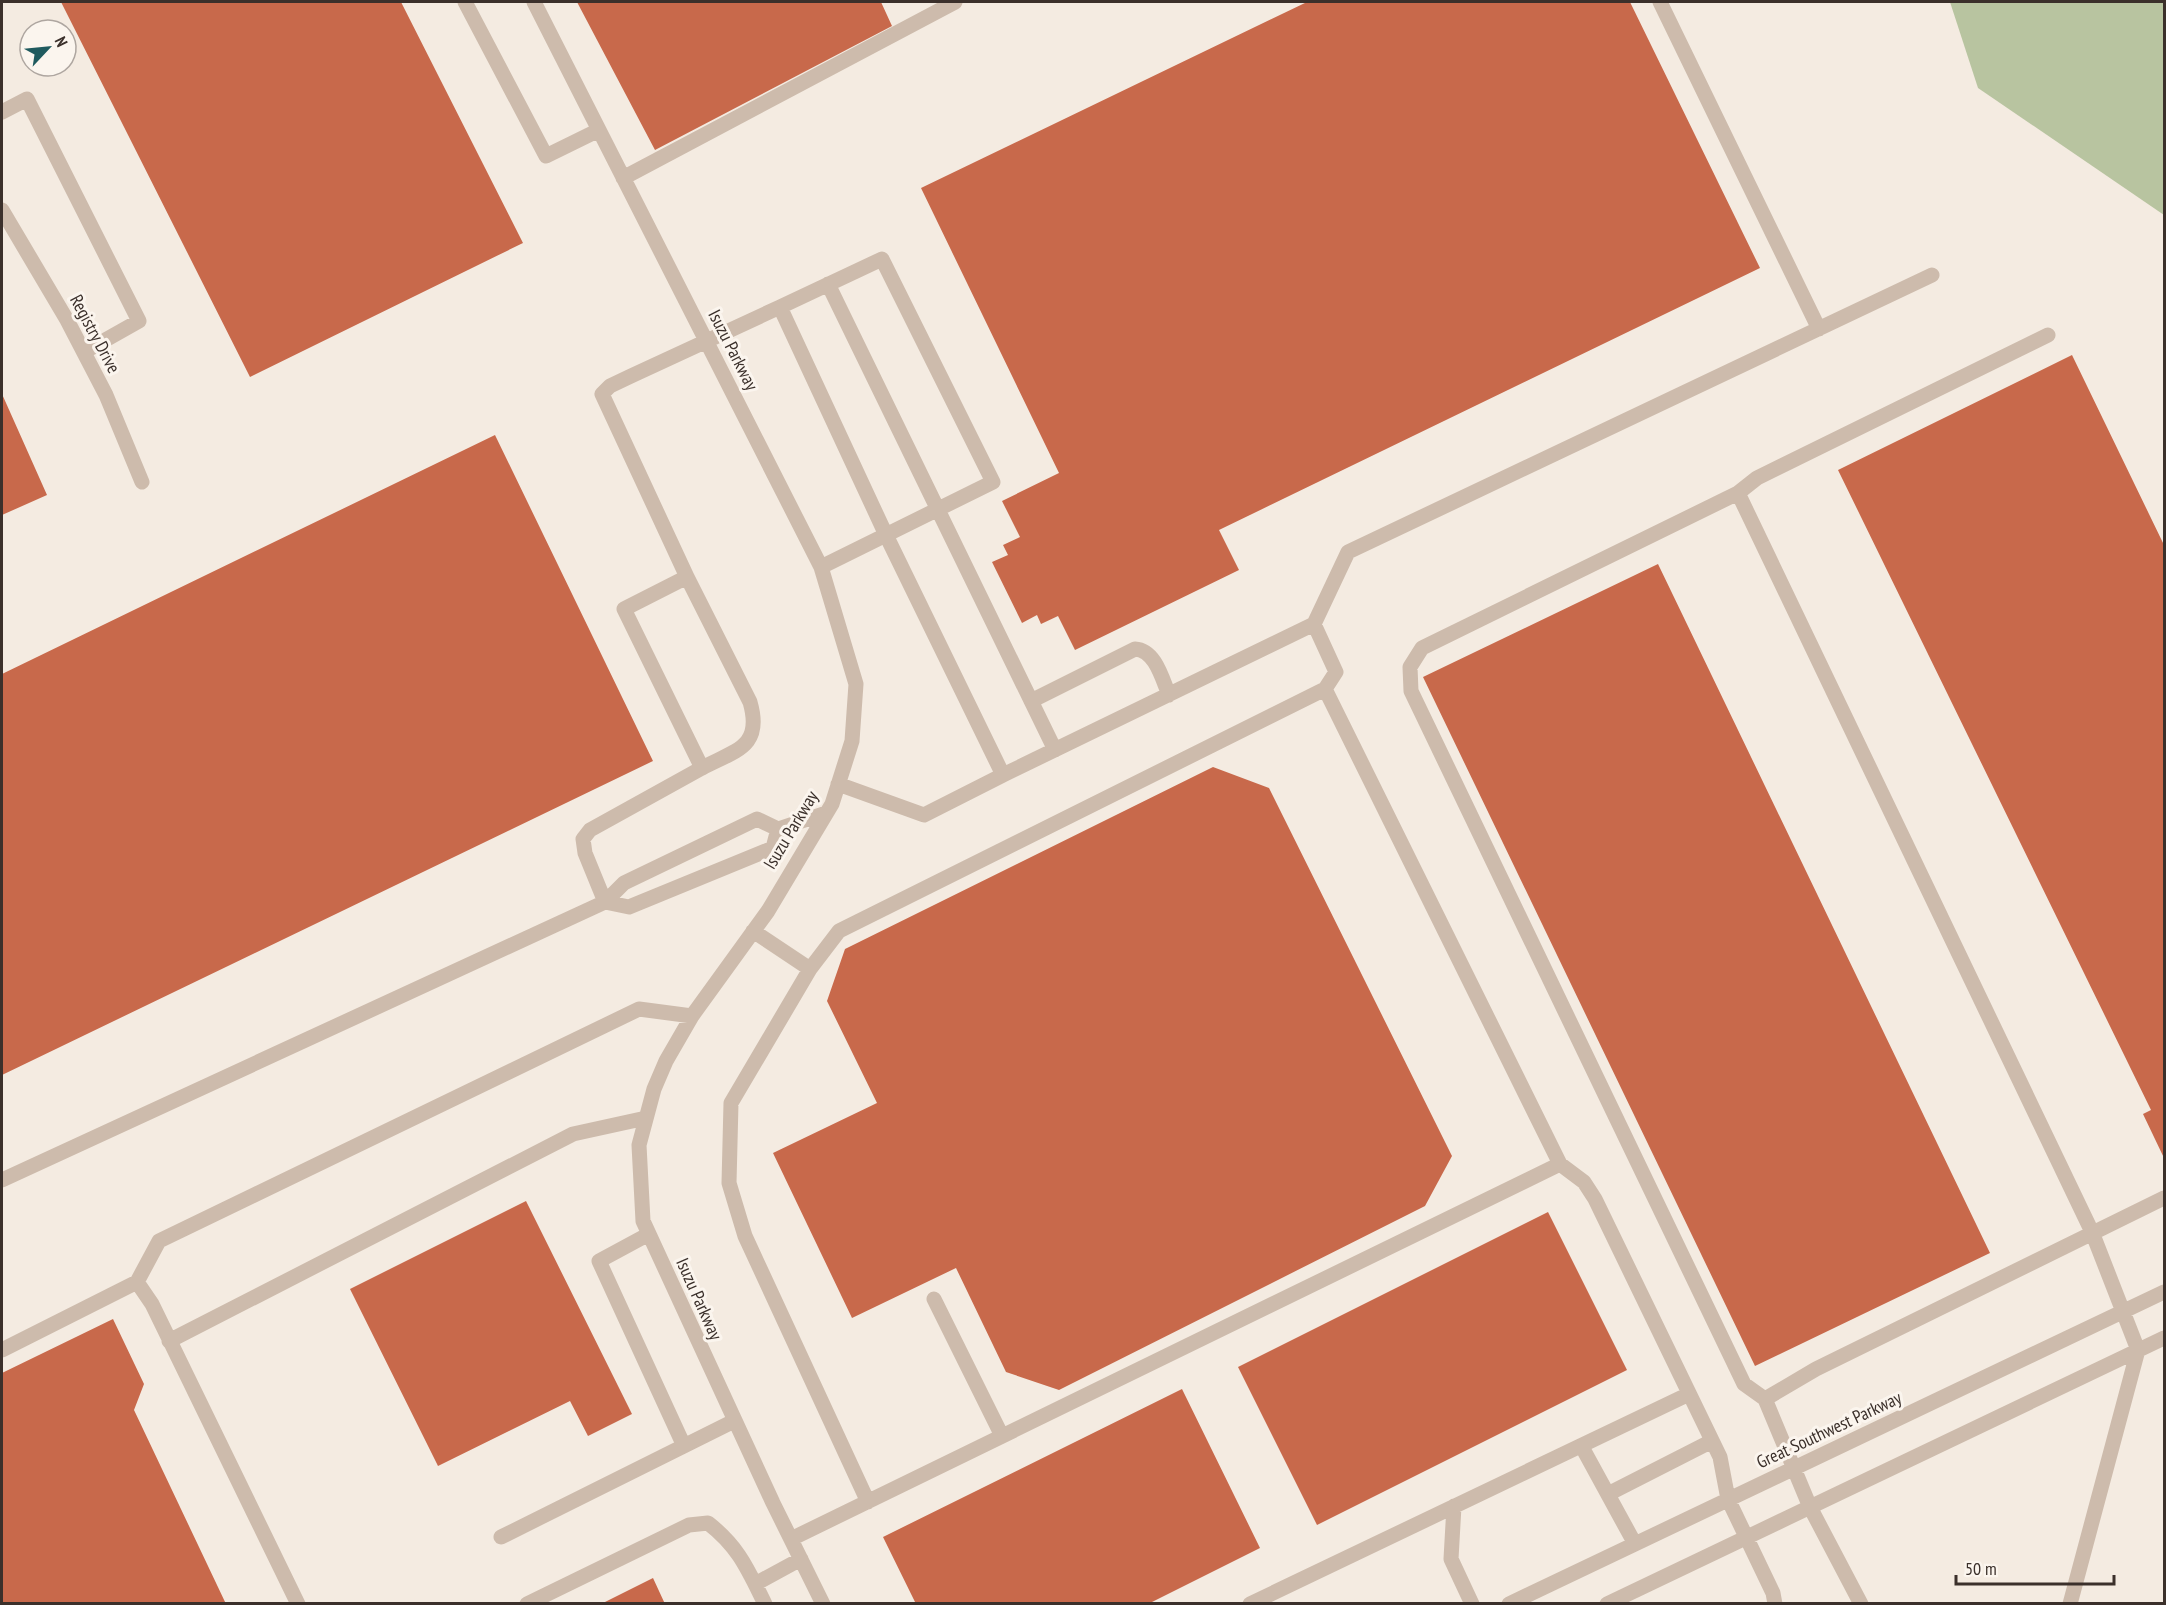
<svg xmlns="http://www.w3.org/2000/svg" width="2166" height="1605" viewBox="0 0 2166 1605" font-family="'PT Sans Narrow',sans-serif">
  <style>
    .green { fill: #b8c4a0 }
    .building { fill: #c8694b }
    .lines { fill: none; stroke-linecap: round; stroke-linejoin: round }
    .minor { stroke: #cdbbac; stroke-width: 15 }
    .labels { text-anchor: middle; stroke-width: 6; stroke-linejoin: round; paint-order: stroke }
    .street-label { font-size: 18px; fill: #3b302b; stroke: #fbf5ee }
  </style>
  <rect width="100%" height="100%" fill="#f4ebe1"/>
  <path class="green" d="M1950,2h214v213l-186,-127z"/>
  <path class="building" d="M61,2h340l122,241 -273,134z
    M577,2h304l11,24 -237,124z
    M1307,2h323l130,266 -541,262 20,40 -164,80 -17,-34 -17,8 -4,-9 -15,8 -30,-61 16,-7 -5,-10 17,-8 -18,-36 57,-28 -138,-285z
    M2072,355l92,190v613l-21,-44 8,-4 -313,-640z
    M2,394l45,101 -45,20z
    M495,435l158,326 -651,314v-401z
    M1658,564l332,689 -235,113 -332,-689z
    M1213,767l56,21 183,368 -27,50 -366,184 -53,-18 -50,-104 -104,50 -79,-165 104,-50 -50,-102 18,-52z
    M526,1201l106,213 -44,22 -18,-35 -132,65 -88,-177z
    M1548,1212l79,158 -310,155 -79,-158z
    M113,1319l31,65 -10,26 92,194h-224v-231z
    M1182,1389l78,159 -112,56h-232l-33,-67z
    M653,1578l12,26h-64z"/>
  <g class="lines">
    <path class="minor" d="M465,2l81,154 53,-26
      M534,2l287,565 35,117 -4,57 -20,63 -64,107 -76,105 -26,45 -12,28 -15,56 4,76 130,282 50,101
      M1660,2l159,327
      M2,112l25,-13 112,222 -55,31
      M623,178l332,-176
      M2,210l65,110 39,75 36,87
      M828,284l227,466
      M780,307l102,-48 111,223 -172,85
      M2048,335l-291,143 -19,15 354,739 46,118 -68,254
      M1738,493l-316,155 -12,19 1,24 333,693 21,15 45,108 51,97
      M687,577l-85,-183 8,-8 21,-10 149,-69 106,228 117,240 -79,40 -86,-31
      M1314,624l22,48 -11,17
      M1031,701l104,-52c20,1 27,29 34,46
      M1003,775l311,-151 34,-72 584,-277
      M778,829l-5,19 -144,59 -24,-5 19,-19 133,-64 21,10 48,-16
      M753,931l57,38 -79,134 -2,80 16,53 123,266
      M810,969l29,-38 486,-242 235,475
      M2,1180l603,-278 -20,-49 -2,-14 7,-9 112,-62 -78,-159 63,-32 63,125c13,45 -14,48 -48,66
      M649,1234l-50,27 85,185
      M137,1282l15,22 146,300
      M934,1299l68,137
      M169,1341l404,-207 73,-16
      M2,1350l135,-68 22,-41 480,-232 53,7
      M1765,1399l51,-30 348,-171
      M1582,1447l53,97
      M1608,1494l104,-53
      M1454,1506l-3,53 21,45
      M501,1537l233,-116
      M791,1539l769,-375 24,18 11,17 125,258 8,42 45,94 2,11
      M755,1584l46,-25
      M527,1604l162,-79 19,-2c31,24 40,47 57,81
      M1250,1604l439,-210
      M1509,1604l655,-312
      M1607,1604l557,-266"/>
  </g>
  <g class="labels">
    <g class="street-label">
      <text transform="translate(95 334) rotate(62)" y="6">Registry Drive</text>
      <text transform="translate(733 350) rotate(63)" y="6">Isuzu Parkway</text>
      <text transform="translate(791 830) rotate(-59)" y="6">Isuzu Parkway</text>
      <text transform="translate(699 1299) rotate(66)" y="6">Isuzu Parkway</text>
      <text transform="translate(1829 1430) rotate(-25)" y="6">Great Southwest Parkway</text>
    </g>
  </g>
  <rect width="2166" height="1605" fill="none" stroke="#3b302b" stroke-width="6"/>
  <g transform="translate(48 48) rotate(64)"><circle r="28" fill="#fbf5ee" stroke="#aea6a0" stroke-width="1.5"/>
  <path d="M0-4.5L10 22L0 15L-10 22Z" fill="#1f5a5e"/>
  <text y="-9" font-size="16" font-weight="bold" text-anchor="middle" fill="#3b302b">N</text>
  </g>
  <path d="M1956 1575v9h158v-9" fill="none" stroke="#3b302b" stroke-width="3"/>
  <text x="1965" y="1575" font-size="18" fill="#3b302b" stroke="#fbf5ee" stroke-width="4.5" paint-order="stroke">50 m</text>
</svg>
